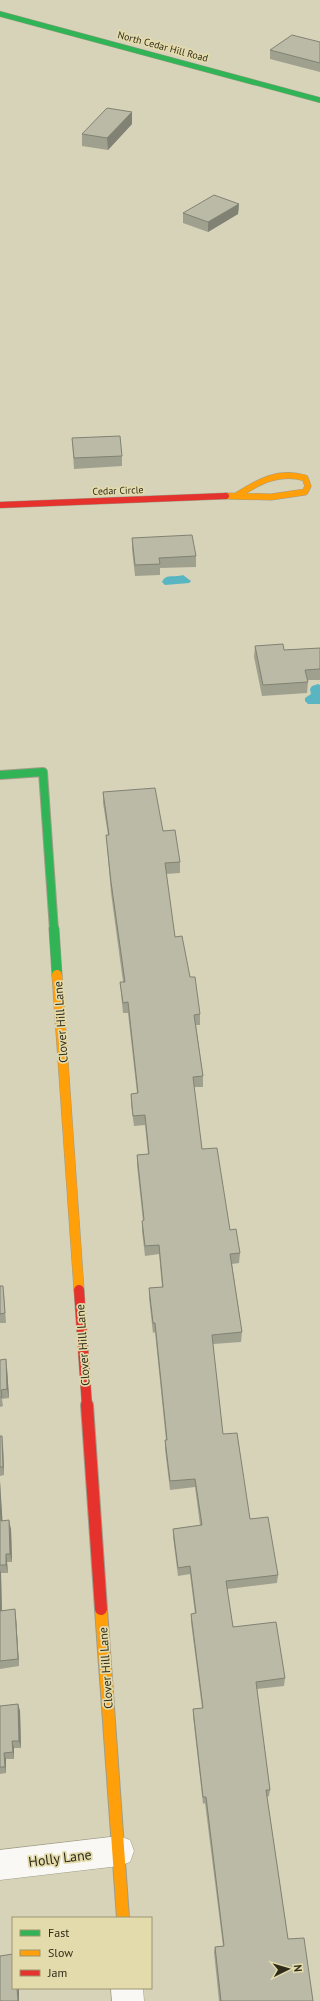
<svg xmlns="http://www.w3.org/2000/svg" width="320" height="2001" viewBox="0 0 320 2001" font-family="'PT Sans',sans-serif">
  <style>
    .water { fill: #5ab5c2 }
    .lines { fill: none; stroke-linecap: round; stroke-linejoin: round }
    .street-casing { stroke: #a09d89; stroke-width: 1 }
    .fast-far2-casing { stroke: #a09d89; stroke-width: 6 }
    .fast-far1-casing { stroke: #a09d89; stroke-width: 10 }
    .fast-casing { stroke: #a09d89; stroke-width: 11 }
    .slow-far2-casing { stroke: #a09d89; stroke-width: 7 }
    .slow-far1-casing { stroke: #a09d89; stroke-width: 11 }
    .slow-casing { stroke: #a09d89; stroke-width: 14 }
    .jam-far2-casing { stroke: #a09d89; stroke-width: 7 }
    .jam-far1-casing { stroke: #a09d89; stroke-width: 11 }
    .jam-casing { stroke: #a09d89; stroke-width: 14 }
    .street { fill: #f9f8f4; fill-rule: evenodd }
    .fast-far2 { stroke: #30b455; stroke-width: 5 }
    .fast-far1 { stroke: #30b455; stroke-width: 8 }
    .fast { stroke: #30b455; stroke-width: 10 }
    .slow-far2 { stroke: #ff9f0a; stroke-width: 6 }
    .slow-far1 { stroke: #ff9f0a; stroke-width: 10 }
    .slow { stroke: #ff9f0a; stroke-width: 12 }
    .jam-far2 { stroke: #e5322d; stroke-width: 6 }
    .jam-far1 { stroke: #e5322d; stroke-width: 10 }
    .jam { stroke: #e5322d; stroke-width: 12 }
    .wall { fill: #a0a08f }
    .shaded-wall { fill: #828274 }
    .building { fill: #babaa6; stroke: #828274 }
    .labels { text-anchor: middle; stroke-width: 3.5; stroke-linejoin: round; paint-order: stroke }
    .far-street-label { font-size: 10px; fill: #302c1a; stroke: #e4dbac }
    .street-label { font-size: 12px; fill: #302c1a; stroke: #e4dbac }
    .near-street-label { font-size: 14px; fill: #302c1a; stroke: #e4dbac }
  </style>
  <rect width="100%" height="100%" fill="#d7d3b9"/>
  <path class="water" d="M183,575l8,6 -2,2 -24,2 -3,-3c4,-9 12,-4 21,-7z
    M318,684l2,1v19h-12l-3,-3v-3l6,-4 -1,-5 2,-3z"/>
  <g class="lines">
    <g class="street-casing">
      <path id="street" d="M119,1836l11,4 4,11 -4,11 -11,4 -119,14v-30z
        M111,1988h32l1,13h-32z"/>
    </g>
    <g class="fast-far2-casing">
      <path id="fast-far2" d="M0,14l320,86"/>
    </g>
    <g class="fast-far1-casing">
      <path id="fast-far1" d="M0,775l43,-3 11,158"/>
    </g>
    <g class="fast-casing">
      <path id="fast" d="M54,929l3,46"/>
    </g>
    <g class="slow-far2-casing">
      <path id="slow-far2" d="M226,496l45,1 34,-5 3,-6 -3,-8c-27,-8 -47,4 -69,18"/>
    </g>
    <g class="slow-far1-casing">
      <path id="slow-far1" d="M57,975l22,315"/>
    </g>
    <g class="slow-casing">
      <path id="slow" d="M101,1609l22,309"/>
    </g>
    <g class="jam-far2-casing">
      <path id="jam-far2" d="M0,505l226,-9"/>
    </g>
    <g class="jam-far1-casing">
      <path id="jam-far1" d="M79,1290l8,116"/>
    </g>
    <g class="jam-casing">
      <path id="jam" d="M87,1405l14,204"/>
    </g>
    <use href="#street" class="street"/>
    <use href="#fast-far2" class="fast-far2"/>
    <use href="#fast-far1" class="fast-far1"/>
    <use href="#fast" class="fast"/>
    <use href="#slow-far2" class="slow-far2"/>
    <use href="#slow-far1" class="slow-far1"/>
    <use href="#slow" class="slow"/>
    <use href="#jam-far2" class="jam-far2"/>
    <use href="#jam-far1" class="jam-far1"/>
    <use href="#jam" class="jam"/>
  </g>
  <path class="wall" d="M320,42v30l-50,-13v-9z
    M132,112v12l-24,26 -26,-4v-12z
    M239,204l-1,10 -30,18 -25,-9v-10z
    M72,438l50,18v10l-48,3z
    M132,538l64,18v11l-36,1v7l-25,1 -3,-27z
    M255,646l29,4 36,-2v32h-12v2l-1,11 -45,3 -8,-39z
    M103,792l60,39 17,31v11l-14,1 9,63 15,40 10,37v11h-4l7,51v11h-9l8,62 28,81 10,23 -1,10 -7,1 10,68 -1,10 -28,2 10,90 27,85 28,56 -1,8 -50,6 6,38 52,51 -1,8 -27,3 13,101 -1,6 -2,1 21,142 25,62h-94l-5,-49 1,-5 8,-1 -18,-143 -2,1 -10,-88v-7l9,-1 -11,-86v-8h4l-5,-40 -12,2 -5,-39v-8l27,-4 -5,-38 -25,3 -5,-41v-9h1l-11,-108 -2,1 -4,-35v-10l13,-1 -3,-33 -14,2 -3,-25v-10h1l-6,-56v-10l11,-1 -3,-29 -11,1 -3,-22v-10l6,-1 -9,-80h-5l-2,-20 -1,-11h3l-12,-89 -4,-47 -1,-11h2l-5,-32z
    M0,1286l4,9 2,28h-6z
    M0,1360l7,8 2,30 -7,1 1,7 -3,1z
    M0,1436l3,9 1,30 -4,1z
    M0,1481l2,40 9,8 1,33h-5l1,11h-7l1,37 14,7 3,49 -19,3z
    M18,1704l2,7 1,37h-7v11h-8v14l-6,1v-68z"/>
  <path class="shaded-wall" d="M132,112v12l-24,26 -1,-12z
    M239,204l-1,10 -30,18v-10z
    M6,1359l1,9 2,30 -2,-9z
    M2,1436l1,9 1,30 -1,-8z
    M0,1481l3,48 -2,-8 -1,-22z
    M9,1520l2,9 1,33 -2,-8z
    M6,1554l1,8 1,11 -2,-8z
    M0,1570l1,3 1,45 -2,-7z
    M15,1609l1,8 3,49 -1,-7z
    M18,1704l2,7 1,37 -2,-7z
    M12,1741l2,7v11l-1,-7z
    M4,1753l2,6v14l-1,-6z
    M17,1988h2v13h-1z"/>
  <path class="building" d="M292,35l28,7v21l-50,-13z
    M107,108l25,4 -25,26 -25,-4z
    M214,195l25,9 -31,18 -25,-9z
    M120,436l2,20 -48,2 -2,-20z
    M192,535l4,21 -37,2 1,6 -25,1 -3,-27z
    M283,644l1,6 36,-2v21l-15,1 3,12 -45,3 -8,-39z
    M155,788l8,43 12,-1 5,32 -15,1 10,74 7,-1 8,41h5l5,37 -6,1 9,61 -10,1 9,72 15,-1 13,82 6,-1 4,24 -10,1 12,78 -30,3 11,99 14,-1 13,86 18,-2 10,58 -52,6 7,46 43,-5 9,56 -29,4 14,108h-4l22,149 16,-1 9,63h-92l-6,-54 9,-1 -18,-149h-3l-10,-88 10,-1 -12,-94 5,-1 -6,-47 -12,2 -5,-39 29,-4 -7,-46 -25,2 -5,-41h2l-12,-117h-2l-4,-35 14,-1 -4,-42 -14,1 -3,-25 2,-1 -7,-65 12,-1 -4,-39 -12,1 -2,-22 7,-1 -10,-91 -5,1 -3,-21h5l-14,-100 -5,-47h3l-6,-43z
    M0,1286h3l2,27 -5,1z
    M6,1359l1,30 -6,1 1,7h-2v-37z
    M0,1436h2l1,31h-3z
    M0,1499l1,22 8,-1 1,34h-4v11h-6z
    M0,1602v9l15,-2 3,50 -18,2z
    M18,1704l1,37h-7l1,11 -9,1 1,14h-5v-61z
    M13,1954v34h4l1,13h-18v-45z"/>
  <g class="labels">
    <g class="far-street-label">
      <text transform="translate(163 46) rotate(15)" y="4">North Cedar Hill Road</text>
      <text transform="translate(118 490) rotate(-2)" y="4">Cedar Circle</text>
    </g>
    <g class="street-label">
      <text transform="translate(61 1022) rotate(-94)" y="4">Clover Hill Lane</text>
      <text transform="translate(83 1345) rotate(-94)" y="4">Clover Hill Lane</text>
      <text transform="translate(106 1668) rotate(-94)" y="4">Clover Hill Lane</text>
    </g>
    <g class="near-street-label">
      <text transform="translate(60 1858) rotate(-7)" y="5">Holly Lane</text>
    </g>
  </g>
  <rect x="12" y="1917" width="140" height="72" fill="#e4dbac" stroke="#9c9572"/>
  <rect x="20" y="1930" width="20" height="6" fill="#30b455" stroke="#9c9572"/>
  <text x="48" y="1937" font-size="12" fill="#302c1a">Fast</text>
  <rect x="20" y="1950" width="20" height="6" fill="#ff9f0a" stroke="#9c9572"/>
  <text x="48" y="1957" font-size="12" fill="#302c1a">Slow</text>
  <rect x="20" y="1970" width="20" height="6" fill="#e5322d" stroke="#9c9572"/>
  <text x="48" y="1977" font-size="12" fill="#302c1a">Jam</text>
  <g transform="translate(288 1969) rotate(85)" stroke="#e4dbac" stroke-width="3" paint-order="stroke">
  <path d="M0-3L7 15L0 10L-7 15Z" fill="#302c1a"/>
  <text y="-6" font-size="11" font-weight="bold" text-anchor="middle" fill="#302c1a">N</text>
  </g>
</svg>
